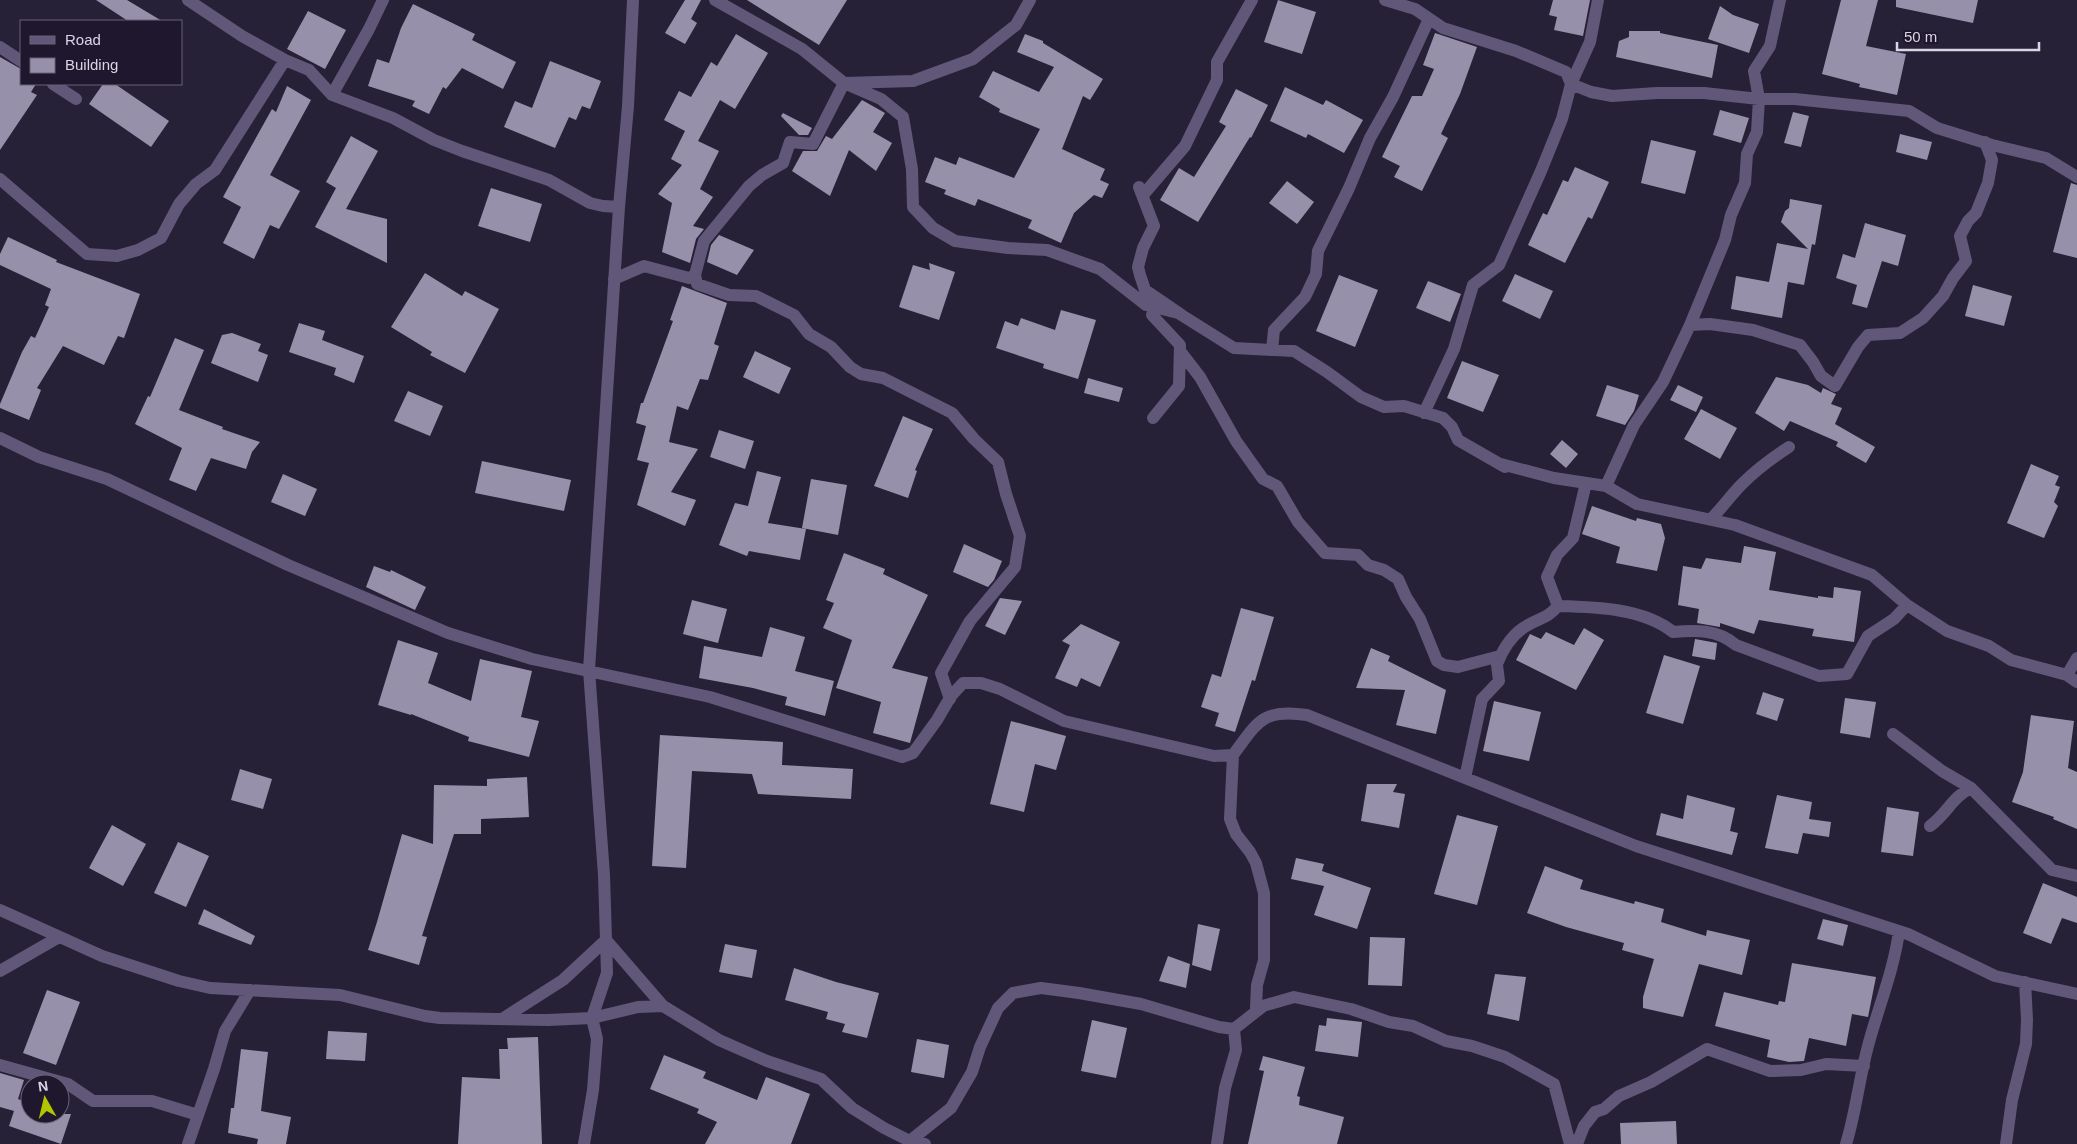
<svg xmlns="http://www.w3.org/2000/svg" width="2077" height="1144" viewBox="0 0 2077 1144" font-family="Helvetica,sans-serif">
  <style>
    .building { fill: #9790ab }
    .lines { fill: none; stroke-linecap: round; stroke-linejoin: round }
    .minor { stroke: #615879; stroke-width: 12 }
  </style>
  <rect width="100%" height="100%" fill="#272137"/>
  <path class="building" d="M96,0h31l35,21h-34z
    M685,0h16l-10,19 6,4 -12,21 -20,-11z
    M747,0h100l-28,45z
    M1278,0l38,12 -14,42 -38,-12z
    M1553,0h37l-7,36 -29,-6 3,-13 -8,-2z
    M1841,0h37l-12,46 40,8 -9,41 -38,-8 1,-3 -38,-10z
    M1896,0h82l-5,23 -77,-16z
    M413,4l62,30 -3,6 44,22 -13,27 -41,-21 -16,21 -3,-2 -14,27 -17,-8 3,-5 -47,-15 9,-27 12,4 12,-35z
    M1720,6l13,9 26,9 -10,29 -41,-14z
    M308,11l38,19 -21,39 -38,-20z
    M1629,31h31v2l58,12 -6,33 -96,-21 3,-16 10,-4z
    M1435,33l42,14 -17,47 -19,40 7,4 -26,53 -28,-14 6,-11 -18,-9 30,-61h10l12,-27 -11,-4z
    M736,34l32,19 -33,56 -15,-9 -22,41 21,10 -19,38 13,8 -20,29 11,3 -8,10 -6,24 -28,-11 10,-49 -14,-9 24,-29 -11,-6 14,-28 -21,-11 15,-29 12,6 20,-35 6,4z
    M1025,34l18,7v2l60,36 -13,21 -7,-4 -21,53 43,20 -5,11 9,4 -7,14 -8,-3 -20,18 -13,30 -33,-15 4,-8 -54,-21 -3,7 -31,-12 2,-4 -21,-8 10,-25 21,8 3,-8 55,21 26,-49 -41,-17 1,-3 -21,-12 14,-26 46,21 15,-25 -37,-15z
    M0,57l21,12v15h15l-5,8 6,3 -37,55z
    M550,61l51,20 -11,28 -8,-3 -6,14 -7,-3 -14,31 -51,-21 11,-26 17,7z
    M103,84h12l54,37 -18,26 -62,-43z
    M287,86l24,14 -41,75 30,16 -21,38 -9,-4 -16,34 -31,-16 18,-36 -18,-10 49,-88 4,3z
    M1285,87l38,18 3,-5 37,20 -19,33 -36,-19 -2,4 -36,-17z
    M1236,89l32,16 -17,33 -1,-1 -52,85 -38,-22 19,-32 15,9 32,-51 -7,-4z
    M862,100l23,13 -12,19 19,11 -16,28 -27,-21 -19,46 -38,-25 11,-20h14l9,-15 6,3z
    M1720,110l29,8 -8,25 -28,-8z
    M1793,112l16,4 -8,31 -17,-4z
    M783,113l29,15 -4,7h-9l-18,-19z
    M1900,134l32,8 -5,18 -31,-8z
    M351,136l27,15 -32,58 41,10v44l-72,-36 21,-39 -10,-6z
    M1651,140l45,11 -11,43 -44,-11z
    M1575,167l34,15 -17,37 -4,-2 -23,46 -37,-18 15,-32 4,2 16,-35 5,2z
    M1287,181l27,21 -17,22 -28,-21z
    M2071,183l6,2v73l-24,-6z
    M491,188l51,16 -12,38 -52,-16z
    M1790,199l32,6 -7,40 -3,-1 -8,41 -16,-3 -6,36 -51,-9 5,-33 33,6 8,-39 31,6 -27,-27 4,-11 4,-3z
    M1865,223l41,12 -8,31 -16,-5 -15,47 -15,-4 5,-19 -21,-7 7,-24 12,4z
    M719,235l35,15 -17,25 -30,-13 4,-17z
    M8,237l49,23 -1,2 84,32 -16,44 -6,-2 -14,29 -41,-19 -26,42 4,2 -12,30 -29,-12v-4l22,-52 9,-16 4,2 14,-31 -4,-2 6,-16 -51,-24v-11z
    M929,263l26,9 -16,48 -40,-13 14,-42 17,5z
    M425,273l37,23 3,-5 34,18 -34,64 -35,-18 2,-3 -41,-25z
    M1515,274l38,17 -13,28 -38,-18z
    M1339,275l39,15 -23,57 -39,-16z
    M1428,281l33,13 -11,28 -34,-14z
    M1973,285l39,11 -8,30 -39,-10z
    M682,286l45,17 -13,41 5,2 -11,34 -8,-1 -12,31 -11,-4 -8,36 29,7 -27,43 25,8 -11,26 -48,-21 12,-42 -12,-3 9,-34 -10,-3 5,-20h2l30,-82 -3,-1z
    M1061,310l35,10 -18,59 -35,-11 1,-4 -48,-16 9,-27 13,5 3,-8 34,12z
    M299,323l26,8 -3,9 42,16 -10,27 -20,-8 2,-7 -47,-16z
    M232,333l29,11 -3,7 10,4 -10,27 -47,-19 11,-28z
    M175,338l29,12 -25,60 44,17 -1,2 38,13 -8,10 -6,17 -35,-11 -15,33 -27,-11 13,-32 -47,-24 13,-28 2,1z
    M755,351l36,17 -12,26 -36,-17z
    M1462,361l37,14 -16,37 -36,-14z
    M1776,377l32,8 13,8 2,-5 13,6 -5,10 11,4 -7,16 40,23 -9,16 -30,-17 2,-4 -48,-21 -6,10 -29,-18z
    M1088,378l35,10 -4,14 -35,-9z
    M1607,385l32,10 -5,16 -9,14 -29,-9z
    M1678,385l25,12 -7,15 -26,-12z
    M408,391l35,15 -13,30 -36,-15z
    M1701,409l36,19 -17,31 -36,-20z
    M903,416l30,13 -18,41 2,1 -9,27 -34,-12z
    M719,430l35,11 -9,28 -35,-12z
    M1562,440l16,14 -12,14 -16,-14z
    M482,461l89,19 -7,31 -89,-18z
    M2031,464l28,12 -4,9 5,2 -6,15 4,4 -14,32 -37,-15z
    M757,471l24,6 -13,46 38,6 -6,31 -51,-9 -2,5 -28,-11 16,-42 13,3z
    M283,474l34,15 -12,27 -34,-14z
    M811,479l36,6 -9,50 -36,-7z
    M1592,506l44,15 1,-3 24,6 4,14 -8,33 -41,-8 4,-16 -38,-13z
    M964,544l38,17 -8,19 -6,7 -35,-15z
    M1744,546l32,6 -7,38 49,8v-2l15,2 1,-11 27,4 -7,51 -42,-6 2,-7 -55,-9 -5,14 -34,-11v4l-23,-4 2,-14 -21,-4 5,-39 18,3 5,-11 35,5z
    M844,553l41,16 -2,5 45,21 -36,73 36,9 -18,66 -37,-10 8,-31 -45,-14 16,-48 -29,-12 11,-25 -8,-3z
    M374,566l16,6 1,-2 35,17 -11,23 -49,-23z
    M1000,598l22,3 -17,34 -20,-9z
    M692,600l35,9 -9,34 -35,-9z
    M1241,608l33,9 -19,64 -3,-1 -17,52 -20,-6 4,-13 -18,-6 11,-33 9,3z
    M1081,624l39,18 -20,45 -19,-9 -4,9 -22,-9 15,-33 -8,-4z
    M770,627l35,10 -10,34 39,10 -9,35 -40,-11 2,-8 -34,-9 -54,-10 5,-32 58,11z
    M1584,628l20,12 -28,50 -60,-30 14,-26 11,5 5,-7 28,13z
    M1695,639l22,4 -2,17 -23,-4z
    M398,640l40,13 -10,30 43,18 9,-42 52,12 -11,46 18,4 -10,36 -61,-16 1,-4 -58,-23v1l-33,-10z
    M1371,648l19,8 -2,5 58,29 -10,44 -40,-9 9,-35 -49,-2z
    M1664,655l36,11 -17,58 -37,-11z
    M1763,692l21,7 -7,22 -21,-7z
    M1845,698l31,4 -6,36 -30,-5z
    M1494,701l47,11 -12,49 -46,-10z
    M2031,715l43,6 -6,47 9,4v57l-24,-10 1,-2 -42,-15 11,-30z
    M1011,721l55,15 -10,34 -21,-6 -11,48 -34,-8z
    M660,735l123,7 -1,23 71,4 -2,30 -93,-5 -6,-20 -60,-3 -6,97 -34,-2z
    M240,769l32,10 -9,30 -32,-9z
    M527,777l2,40 -48,2v15h-27l-32,102 5,1 -8,28 -51,-15 9,-28 25,-88 31,10 1,-59 53,1v-7z
    M1367,784h30l-4,8 12,2 -6,34 -38,-7z
    M1687,795l48,13 -5,23 8,2 -6,22 -76,-20 5,-22 22,6z
    M1777,795l35,7 -3,17 22,3 -2,15 -26,-4 -5,21 -33,-6z
    M1887,807l32,5 -6,44 -32,-4z
    M1457,815l41,11 -21,79 -43,-11z
    M112,825l34,19 -23,42 -34,-18z
    M178,842l31,14 -23,51 -32,-14z
    M1296,858l28,6 -2,7 49,17 -14,41 -43,-14 10,-29 -33,-7z
    M1545,866l38,14 -3,9 54,15 1,-3 29,8 -3,13 45,14 1,-6 43,10 -8,35 -43,-11 -16,53 -40,-9v-11l11,-38 -32,-9 2,-7 -58,-16 -39,-14z
    M2043,883l34,14v26l-15,-5 -11,26 -28,-11z
    M204,909l51,27 -4,9 -53,-21z
    M1823,919l25,6 -5,21 -26,-7z
    M1198,924l22,5 -9,42 -19,-6z
    M1370,937l35,1 -3,48 -34,-1z
    M725,944l32,6 -5,28 -33,-6z
    M1168,956l22,8 -4,24 -27,-7z
    M1792,963l84,14 -8,40 -16,-3 -6,32 -37,-8 -5,23 -15,1 -22,-5 3,-17 -55,-14 9,-34 54,13 1,-4 6,1z
    M794,968l42,14 43,11 -12,45 -25,-6 3,-8 -19,-5 2,-7 -43,-12z
    M1495,974l31,3 -7,44 -32,-7z
    M47,990l33,12 -24,63 -33,-12z
    M1327,1018l35,4 -4,35 -43,-6 4,-26 7,1z
    M1092,1020l35,8 -11,50 -35,-7z
    M328,1031l39,2 -2,28 -39,-2z
    M538,1037l4,107h-84l4,-67 38,2 -1,-30h9l-1,-11z
    M917,1039l32,6 -5,33 -33,-6z
    M241,1049l27,3 -7,59 30,6 -5,27h-29l1,-5 -30,-6 3,-25h3z
    M664,1055l42,17 -3,6 54,22 9,-23 44,17 -19,50h-86l12,-22 -20,-9 2,-4 -49,-20z
    M1263,1056l42,11 -8,29 3,1 -1,8 45,12 -7,27h-89l16,-73 -5,-1z
    M0,1073l24,7 -6,19 12,4v11h41l-10,30 -52,-18 5,-15 -14,-4z
    M1676,1121l1,23h-56l-1,-21z"/>
  <g class="lines">
    <path class="minor" d="M188,0l54,36 43,24 24,10 23,25 61,23 41,22 28,11 87,29 41,23 13,3 16,1
      M715,0l87,49 42,34 37,16 22,18 9,52 1,38 20,21 22,13 53,7 39,2 53,19 46,36 32,8
      M1385,0l30,9 28,19 73,23 50,21 5,12 -9,35 -21,52 -42,94 -26,20 -19,64 -30,64
      M1598,0l-8,42 -19,42 20,8 21,4 45,-3h47l55,6h36l114,12 28,17 55,17 54,13 31,19
      M0,47l21,14
      M53,84l23,15
      M332,95l37,-66 14,-29
      M0,179l87,75 30,2 21,-6 23,-12 18,-34 17,-20 19,-14 70,-110
      M1139,187l15,39 -11,22 -5,19 2,8 5,15 38,26 51,32 60,3 33,21 34,25 23,10 20,-1 39,12 9,9 6,13 47,27
      M1143,195l42,-49 32,-66v-18l35,-62
      M695,275l2,9 32,11 27,1 38,19 15,19 22,13 19,20 11,7 22,4 69,35 22,26 24,23 8,32 14,42 -5,31 -45,54 -29,52 9,26
      M614,279l30,-13 45,12 6,-3 9,-34 45,-55 13,-11 21,-12 7,-21 23,2 31,-61 69,-2 60,-22 43,-34 14,-25
      M1690,325l35,-85 6,-25 14,-32 2,-29 10,-22 2,-33 -5,-28 16,-25 10,-46
      M1272,350l2,-20 31,-33 11,-23 2,-23 31,-63 21,-50 23,-41 36,-78
      M1180,351l20,26 36,64 27,38 14,7 21,36 27,31 33,2 10,10 16,5 14,9 8,18 14,22 17,42 7,4 14,2 38,-10 3,24 -17,18 -17,79
      M1153,418l26,-32 1,-41 -28,-30 6,-7
      M0,438l39,19 68,22 181,86 160,68 84,26 178,38 192,60 11,-4 24,-33 14,-24 12,-13h18l19,6 64,32 150,35 19,-1c24,-32 29,-47 74,-40l329,131 272,88 87,42 82,18
      M1501,464l53,14 52,8 28,-61 29,-43 27,-57 20,-1 43,6 47,15 13,17 8,14 14,10 23,-39 10,-12 32,-2 23,-15 20,-22 10,-18 13,-17 -6,-25 8,-15 8,-8 12,-30 4,-23 -7,-18
      M1606,486l31,18 98,21 137,50 35,30 40,26 42,15 22,14 56,15 10,7
      M1711,519c11,-11 20,-24 31,-35 14,-14 30,-26 47,-37
      M1558,606l-11,-29 10,-22 16,-17 13,-55
      M1497,664c6,-15 16,-31 31,-39 14,-8 18,-6 30,-19 37,1 85,2 115,26 23,-2 44,-3 63,13l83,31 28,-2 21,-38 26,-17 13,-14
      M2067,675l10,-17
      M1893,734l49,37 29,17 81,82 25,6
      M1233,755l-3,64 6,15 14,18 6,11 8,30v67l-7,25 -1,23 38,-11 57,12 38,13 24,4 33,15 26,5 33,11 49,27 16,60
      M1930,826c17,-12 22,-29 41,-38
      M0,910l102,46 77,25 31,7 130,7 85,21 15,2 108,2 44,-2 46,-11 25,-1
      M0,971l59,-34
      M502,1019l61,-39 43,-40 57,66 56,34 48,21 54,18 31,29 32,20 24,12 17,4
      M0,1065l68,19 25,17h59l46,14
      M911,1140l40,-32 21,-36 8,-25 18,-39 15,-15 28,-5 38,5 62,11 78,23 15,2
      M188,1144l26,-75 11,-38 25,-41
      M584,1144l9,-54 4,-51 -5,-21 15,-45 -3,-98 -15,-205 30,-463 9,-101 5,-106
      M1217,1144l8,-56 11,-38 -2,-21 28,-22
      M1577,1144l7,-18 11,-14 9,-3 15,-13 32,-14 56,-33 63,22 31,-1 25,-6 38,2
      M1846,1144c10,-32 13,-65 22,-98 10,-38 26,-76 31,-115
      M2006,1144l6,-44 14,-56 1,-25 -2,-37"/>
  </g>
  <rect x="20" y="20" width="162" height="65" fill="#1e172d" stroke="#696376"/>
  <rect x="30" y="36" width="25" height="8" fill="#615879" stroke="#696376"/>
  <text x="65" y="45" font-size="15" fill="#d9d6e4">Road</text>
  <rect x="30" y="58" width="25" height="15" fill="#9790ab" stroke="#696376"/>
  <text x="65" y="70" font-size="15" fill="#d9d6e4">Building</text>
  <g transform="translate(45 1099) rotate(352)"><circle r="24" fill="#1e172d" stroke="#696376"/>
  <path d="M0-4L9 19L0 12L-9 19Z" fill="#b1c500"/>
  <text y="-8" font-size="14" font-weight="bold" text-anchor="middle" fill="#d9d6e4">N</text>
  </g>
  <path d="M1897 42v8h142v-8" fill="none" stroke="#d9d6e4" stroke-width="2.5"/>
  <text x="1904" y="42" font-size="15" fill="#d9d6e4" stroke="#1e172d" stroke-width="4" paint-order="stroke">50 m</text>
</svg>
